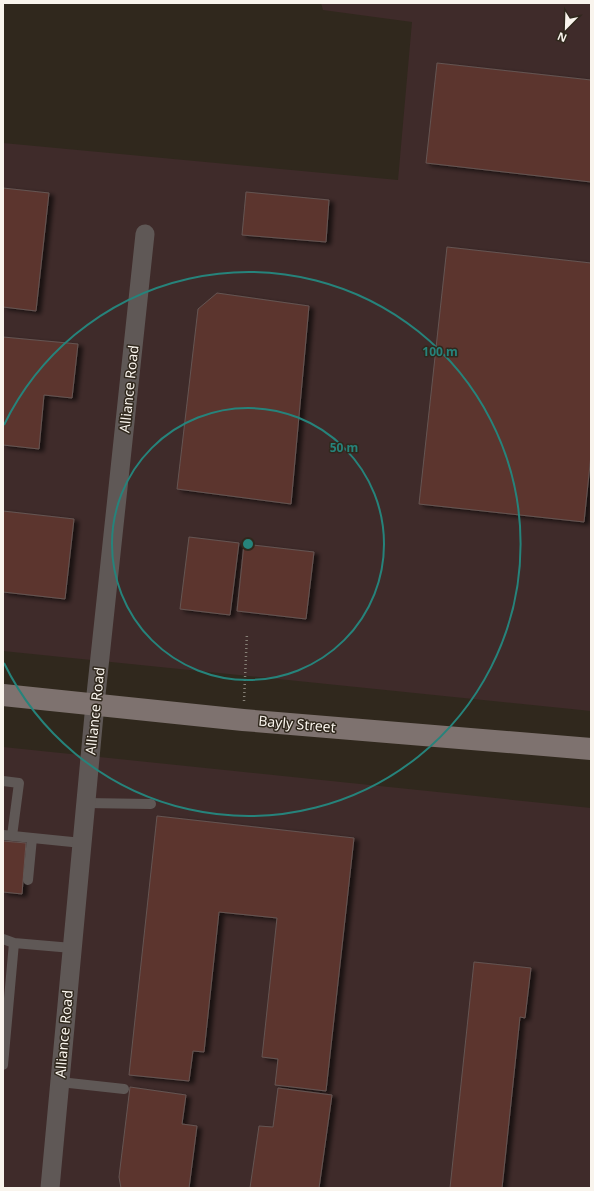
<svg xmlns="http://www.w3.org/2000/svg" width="594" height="1191" viewBox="0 0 594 1191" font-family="'Noto Sans',sans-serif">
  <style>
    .industrial { fill: #3f2b2a }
    .building { fill: #5c352f; stroke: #655552; filter: url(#shadow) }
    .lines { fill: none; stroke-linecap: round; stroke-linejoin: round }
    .path { stroke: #868076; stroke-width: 2.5; stroke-dasharray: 1 3; stroke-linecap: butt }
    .lane { stroke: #5f5856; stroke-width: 10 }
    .street { stroke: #5f5856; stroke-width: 19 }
    .secondary { stroke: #7e726f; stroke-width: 22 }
    .ring { fill: none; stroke: #26837b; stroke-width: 2 }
    .labels { text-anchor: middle; stroke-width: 3; stroke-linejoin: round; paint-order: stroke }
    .street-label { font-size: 14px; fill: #f9f4ed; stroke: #30281d }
    .centre { fill: #26837b; stroke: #30281d; stroke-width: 2 }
    .ring-label { font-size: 12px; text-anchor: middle; font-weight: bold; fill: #26837b; stroke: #30281d; stroke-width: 3; stroke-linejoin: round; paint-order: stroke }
  </style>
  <defs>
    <filter id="shadow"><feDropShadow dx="4.5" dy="2.5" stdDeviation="2" flood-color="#0009"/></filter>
  </defs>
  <rect width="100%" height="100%" fill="#30281d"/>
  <path class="industrial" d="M321,3h270v708l-588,-60v-508l395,37 14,-158 -89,-12z
    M3,747l588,61v380h-588z"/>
  <path class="building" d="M437,63l154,17v102l-165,-19z
    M3,188l46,5 -13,118 -33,-4z
    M246,192l83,8 -3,42 -84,-7z
    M447,247l144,16v192l-7,67 -165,-18z
    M217,293l92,13 -18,198 -114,-15 21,-180z
    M3,337l75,7 -6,54 -28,-3 -5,54 -36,-4z
    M3,511l71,8 -9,80 -62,-7z
    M189,537l50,6 -9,72 -50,-6z
    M244,544l70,8 -8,67 -69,-8z
    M157,816l197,22 -28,253 -51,-6 3,-26 -16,-2 15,-139 -58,-6 -15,140 -11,-1 -4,30 -60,-6z
    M3,841l23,2 -4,51 -19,-2z
    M474,962l57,6 -6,50 -5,-1 -18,171h-52z
    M130,1087l56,8 -4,29 15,2 -8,62h-68l-2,-11z
    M278,1088l54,7 -13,93h-69l9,-62 14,1z"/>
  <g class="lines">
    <path class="path" d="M244,701l3,-68"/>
    <path class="lane" d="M3,781l16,2 -7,53
      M85,803l66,1
      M3,835l79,8
      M28,880l4,-42
      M3,939l11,4 58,5
      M3,1065l11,-122
      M60,1082l64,7"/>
    <path class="street" d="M50,1188l45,-484 50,-470"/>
    <path class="secondary" d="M3,695l240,25 348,29"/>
  </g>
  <g class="ring">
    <circle cx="248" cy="544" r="136"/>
    <path d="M4 425A272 272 0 1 1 4 663"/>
  </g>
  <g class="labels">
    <g class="street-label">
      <text transform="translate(129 389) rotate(-84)" y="5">Alliance Road</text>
      <text transform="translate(95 711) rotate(-84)" y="5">Alliance Road</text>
      <text transform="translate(297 724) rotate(5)" y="5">Bayly Street</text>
      <text transform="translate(64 1034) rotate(-85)" y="5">Alliance Road</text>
    </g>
  </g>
  <circle cx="248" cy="544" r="6" class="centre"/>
  <g class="ring-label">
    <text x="440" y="356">100 m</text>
    <text x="344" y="452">50 m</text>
  </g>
  <rect width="594" height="1191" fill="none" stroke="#f9f4ed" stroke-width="8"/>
  <g transform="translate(566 28) rotate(203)" stroke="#30281d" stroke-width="3" paint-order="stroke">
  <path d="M0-3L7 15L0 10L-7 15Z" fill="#f9f4ed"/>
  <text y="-6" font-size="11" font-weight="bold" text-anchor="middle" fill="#f9f4ed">N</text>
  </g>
</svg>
